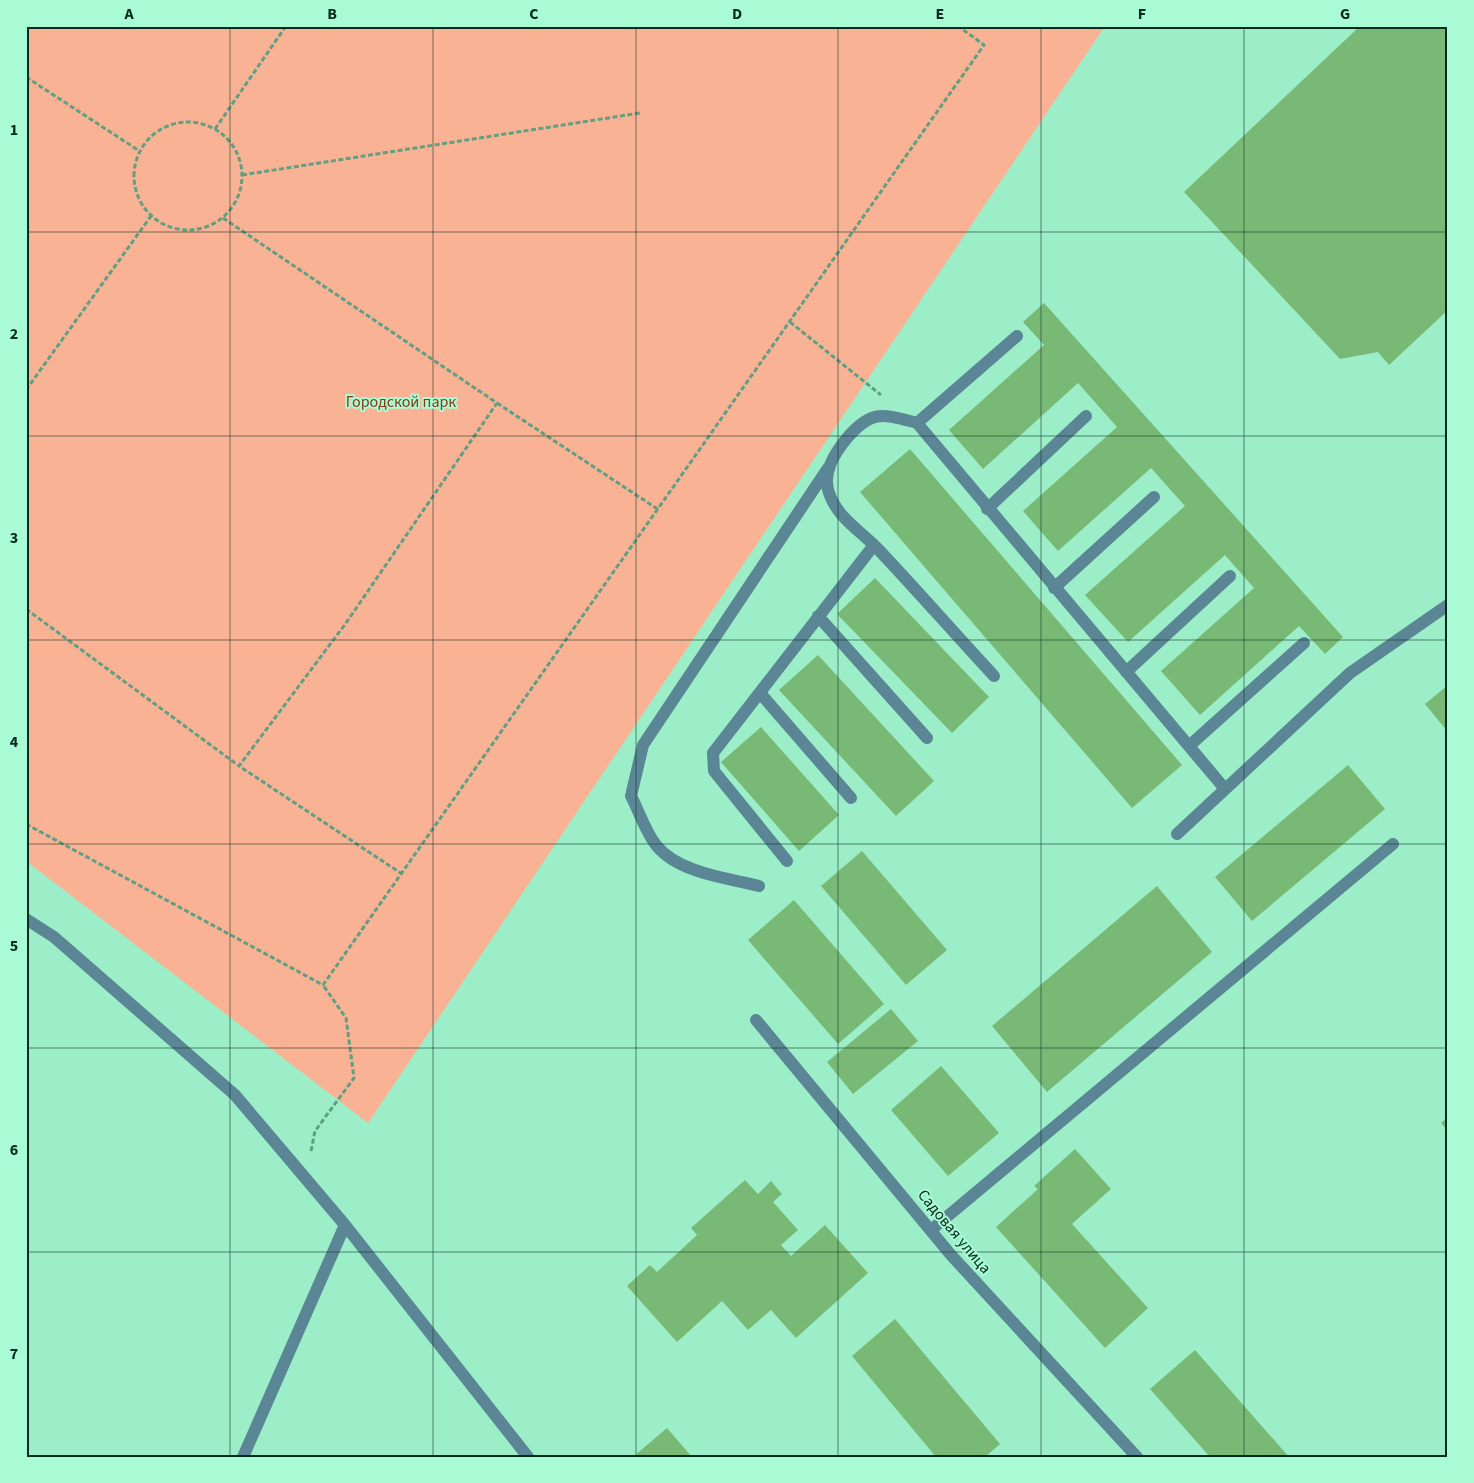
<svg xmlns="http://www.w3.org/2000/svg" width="1474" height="1483" viewBox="0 0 1474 1483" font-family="'Source Sans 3',sans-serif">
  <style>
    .green { fill: #fab295 }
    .building { fill: #78ba75 }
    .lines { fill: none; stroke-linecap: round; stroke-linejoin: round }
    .path { stroke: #5f9f82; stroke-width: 3; stroke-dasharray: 5 2.5; stroke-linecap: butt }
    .minor { stroke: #5b8696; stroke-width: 12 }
    .grid { fill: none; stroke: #072b1d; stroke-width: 1; stroke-opacity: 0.55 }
    .labels { text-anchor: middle; stroke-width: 4; stroke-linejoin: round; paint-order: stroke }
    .park-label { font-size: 16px; fill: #883912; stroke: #a8fbd4 }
    .street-label { font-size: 16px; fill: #072b1d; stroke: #a8fbd4 }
    .neatline { fill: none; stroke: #072b1d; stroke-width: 2 }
    .grid-label { font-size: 16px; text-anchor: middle; font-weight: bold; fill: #072b1d }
  </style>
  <rect width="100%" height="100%" fill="#9beec7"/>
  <path class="green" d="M26,26h1079l-737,1097 -342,-262z"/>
  <path class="building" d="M1360,26h88v284l-59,55 -11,-13 -38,7 -156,-167z
    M1044,303l299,334 -18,17 -26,-28 -99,89 -39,-44 93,-83 -29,-33 -97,87 -43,-47 100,-89 -34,-38 -93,83 -35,-40 94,-84 -39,-44 -95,86 -34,-39 95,-85 -21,-23z
    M910,449l272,316 -50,43 -272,-316z
    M875,578l114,119 -37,36 -115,-119z
    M818,655l116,126 -38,35 -117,-126z
    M1448,685v47l-23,-28z
    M761,727l78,88 -40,36 -78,-89z
    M1348,765l37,44 -133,112 -37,-44z
    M862,851l85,99 -41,35 -85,-99z
    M1157,886l55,66 -165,140 -55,-66z
    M794,900l90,104 -46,40 -90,-104z
    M891,1009l27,32 -65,53 -26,-32z
    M941,1066l58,67 -51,43 -57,-66z
    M1448,1117v14l-7,-8z
    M1075,1149l36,40 -39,35 76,84 -43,40 -109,-121 42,-38 -4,-3z
    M745,1180l13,14 13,-13 11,13 -9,8 25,28 -17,15 10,11 34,-31 43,48 -72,65 -25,-28 -23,20 -26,-29 -45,41 -50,-56 23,-21 7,7 40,-37 -6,-7z
    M895,1319l105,125 -15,13h-49l-84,-101z
    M1195,1350l94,107h-79l-60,-68z
    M667,1428l25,29h-59z"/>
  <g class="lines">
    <path class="path" d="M26,77l115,75
      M134 176a54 54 0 1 1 108 0a54 54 0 1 1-108 0Z
      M215,129l71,-103
      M242,175l398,-62
      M223,218l274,185 -151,220 -107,143 163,108
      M790,322l91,73
      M26,390l125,-174
      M497,403l162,107
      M26,609l213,157
      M26,824l297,161 661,-940 -26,-19
      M311,1151l4,-20 39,-53 -8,-60 -23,-33"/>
    <path class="minor" d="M917,423l100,-87
      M987,509l99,-93
      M1054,588l100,-91
      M818,616l109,122
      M1126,672l104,-96
      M994,676c-40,-43 -78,-87 -118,-129 -18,-18 -38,-29 -47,-54 -7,-20 5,-39 18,-55 25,-29 36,-24 70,-15l308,366
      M760,693l91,105
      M1189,746l115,-103
      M1177,834l173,-161 98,-68
      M787,861l-73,-90 -1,-18 161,-208
      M759,886c-32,-8 -81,-13 -103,-41 -11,-14 -17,-34 -25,-49l12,-51 185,-277
      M26,919l28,18 181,158 110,130 183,232
      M756,1020l195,235 186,202
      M931,1230l462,-386
      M243,1457l102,-232"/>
  </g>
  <path class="grid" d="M230,26v1431M433,26v1431M636,26v1431M838,26v1431M1041,26v1431M1244,26v1431M26,232h1422M26,436h1422M26,640h1422M26,844h1422M26,1048h1422M26,1252h1422"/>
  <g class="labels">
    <g class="park-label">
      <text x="401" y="407">Городской парк</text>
    </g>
    <g class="street-label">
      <text transform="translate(955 1231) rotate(50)" y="6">Садовая улица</text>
    </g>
  </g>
  <rect width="1474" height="1483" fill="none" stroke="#a8fbd4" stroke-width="55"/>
  <rect x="28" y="28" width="1418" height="1428" class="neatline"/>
  <g class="grid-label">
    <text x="129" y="19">A</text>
    <text x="332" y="19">B</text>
    <text x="534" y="19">C</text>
    <text x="737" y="19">D</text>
    <text x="940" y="19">E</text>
    <text x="1142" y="19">F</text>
    <text x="1345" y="19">G</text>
    <text x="14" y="135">1</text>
    <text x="14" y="339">2</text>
    <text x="14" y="543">3</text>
    <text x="14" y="747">4</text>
    <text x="14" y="951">5</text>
    <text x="14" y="1155">6</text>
    <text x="14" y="1359">7</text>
  </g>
</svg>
